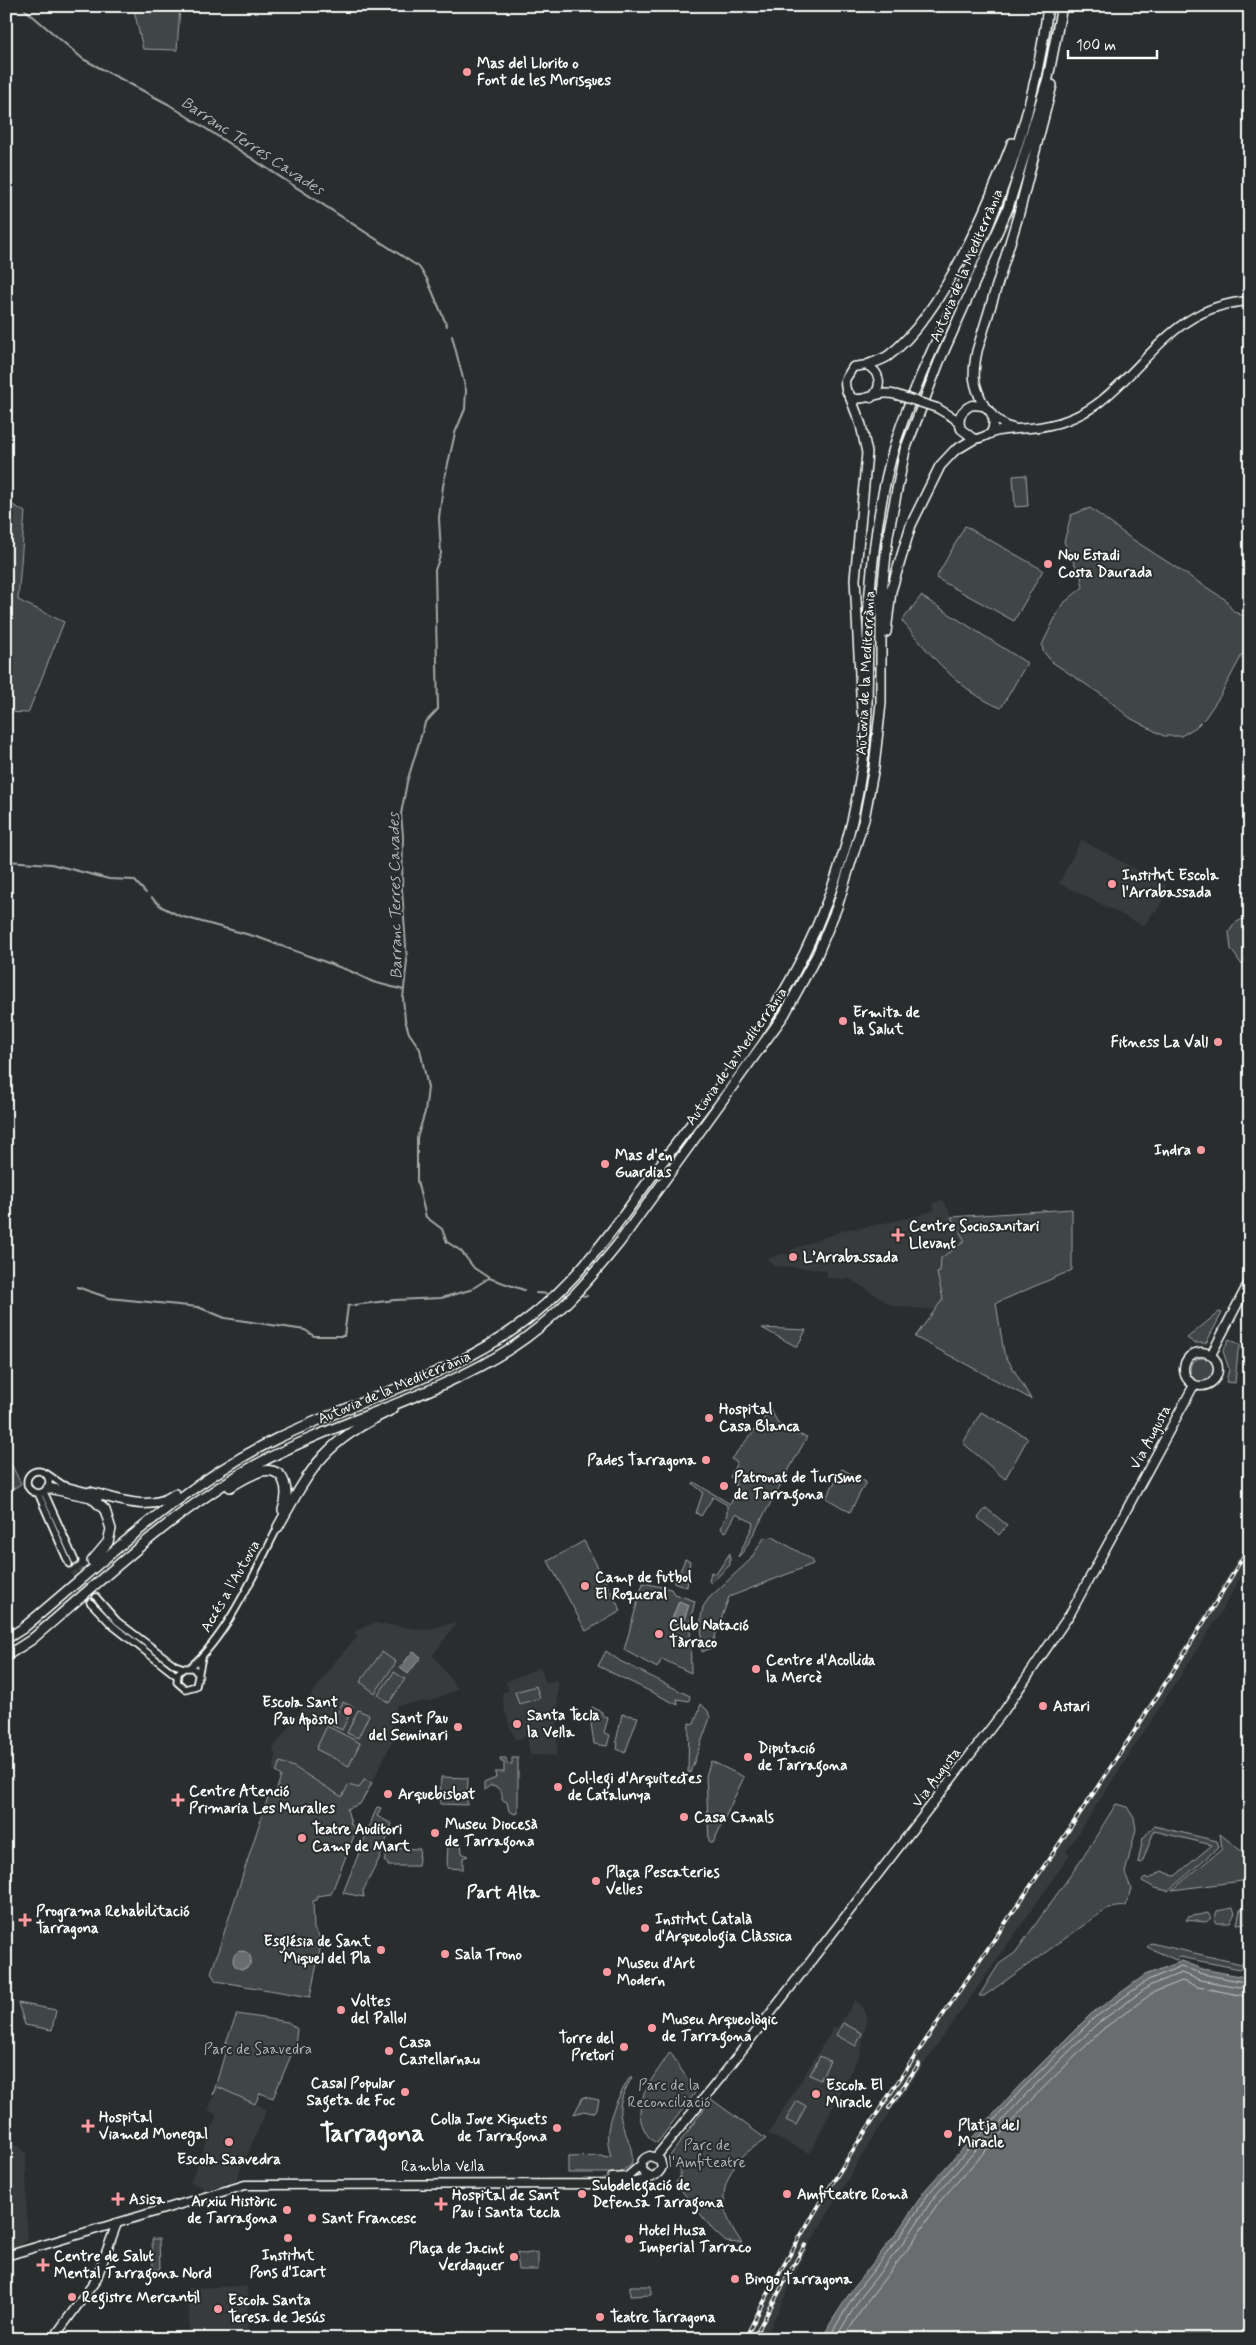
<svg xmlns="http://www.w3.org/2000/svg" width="1256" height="2345" viewBox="0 0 1256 2345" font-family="Mynerve,sans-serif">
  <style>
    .built { fill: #373a3b }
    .green { fill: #414445; stroke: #a0a2a2 }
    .water { fill: #6a6c6d; stroke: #a6a7a7 }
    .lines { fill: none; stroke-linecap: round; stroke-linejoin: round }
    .shore { stroke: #c3c4c5; stroke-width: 1 }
    .stream { stroke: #a6a7a7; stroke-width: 2 }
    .minor-tunnel { stroke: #3f4243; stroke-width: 5.5; stroke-dasharray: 5.5 3; stroke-linecap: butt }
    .minor-casing { stroke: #fff; stroke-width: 9 }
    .major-casing { stroke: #fff; stroke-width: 11 }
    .highway-casing { stroke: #fff; stroke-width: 12 }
    .minor { stroke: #2a2d2e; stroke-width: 5.5 }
    .major { stroke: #2a2d2e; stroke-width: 8 }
    .highway { stroke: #2a2d2e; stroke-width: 9 }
    .rail-casing { stroke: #fff; stroke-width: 4 }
    .rail { stroke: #2a2d2e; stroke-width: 2; stroke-dasharray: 5.5; stroke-linecap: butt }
    .major-bridge-casing { stroke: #fff; stroke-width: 11; stroke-linecap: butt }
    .major-bridge { stroke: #2a2d2e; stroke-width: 8 }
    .poi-dot { fill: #ff9aa2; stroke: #2a2d2e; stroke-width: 2 }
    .labels { text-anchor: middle; stroke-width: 4; stroke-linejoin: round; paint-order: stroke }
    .poi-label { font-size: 15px; font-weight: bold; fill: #fff; stroke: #2a2d2e; text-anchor: start }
    .street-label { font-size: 15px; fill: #fff; stroke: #2a2d2e }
    .park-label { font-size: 15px; fill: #b3b4b5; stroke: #2a2d2e }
    .water-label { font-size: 16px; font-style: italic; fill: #b4b6b6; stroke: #2a2d2e }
    .quarter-label { font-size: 18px; font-weight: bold; fill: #fff; stroke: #2a2d2e }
    .town-label { font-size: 25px; font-weight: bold; fill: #fff; stroke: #2a2d2e }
  </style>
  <rect width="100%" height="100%" fill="#2a2d2e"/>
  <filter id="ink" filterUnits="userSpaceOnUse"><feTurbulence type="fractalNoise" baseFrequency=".02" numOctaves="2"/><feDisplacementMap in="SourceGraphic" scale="10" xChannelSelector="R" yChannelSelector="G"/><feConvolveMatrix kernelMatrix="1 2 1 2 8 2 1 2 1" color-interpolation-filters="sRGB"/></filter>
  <g filter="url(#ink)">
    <path class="built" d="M1081,840l85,45 -1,3 3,2 -12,22 -2,-1 -10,15 -85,-43z
      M943,1200l22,41 -24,17 -1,14 -3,1 6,26 -6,11 -44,-4 -43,-27 -23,-1v-7l-10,-2 -43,-3 -7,-7 15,-5 8,1 1,-5 56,-21 14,-1 56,-12 17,-6 -1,-7z
      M1250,1537v24l-33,58 -151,233 4,3 -199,285 -63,107 -43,92h-23l44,-83 81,-132 241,-356 106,-169z
      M457,1622l-24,33 25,34 -28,12 -33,4 -8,31 4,4 -21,43 -8,-3 -4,8 -12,-3 -6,13 -48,-31 -14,-4 -4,9 -3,-2 3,-14 -3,-6 2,-4 62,-87 21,-23 -4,-4 1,-1 19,-8 52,7z
      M540,1667l6,16 12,-3 -1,76 -27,-1 -3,-19 -12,4 -10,-28 -3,-19 7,-3 -3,-8z
      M855,2000l7,6 5,11 -6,35 -51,101 -42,-19 66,-107 3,1z
      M218,2087l49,22 -31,72 -34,10 1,-4 -13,-4 27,-68 -9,-4z
      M6,2146h13l7,8 1,84 -6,9 -15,4z
      M247,2286l1,44 -59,2v-44z"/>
    <path class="green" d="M133,6h47l-3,44 -34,-1z
      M1026,475l2,31 -13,1 -2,-31z
      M6,501l19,11 -7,88 46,22 -36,91 -22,-1z
      M1090,508l39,29 97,63c5,11 11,15 24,17v23l-30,56 -15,22 -9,9 -15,9h-17l-34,-18 -25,-21 -53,-35 -9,-11 -1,-6 16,-33 7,-10 18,-15 -2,-10 -17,-35 7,-27z
      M965,526l78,44 -29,51 -78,-43z
      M921,596l106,67 -26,45c-42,-17 -70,-53 -99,-87z
      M1250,915v36l-8,14 -11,-16 -2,-17 6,-9z
      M1072,1209v61l-76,33 8,50 27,46 -116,-62 28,-38 -6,-26 3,-1 1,-14 24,-17 -14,-24z
      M1219,1312l3,1 -16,30h-12l-7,-5z
      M762,1328l44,2 -9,17z
      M1229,1339l12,6 -3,6 -3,32 -9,-1 3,-13 -6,-18z
      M1190 1370a12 12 0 1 1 24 0a12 12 0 1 1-24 0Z
      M769,1407l13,23 25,7 -63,114 -6,6 15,-32 -1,-3 -16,-8 -10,18 -5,-3 6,-15v-9l-14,-8 -12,19 -5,-3 7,-21 -10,-8 1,-2 36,22 9,-16 -4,-3 1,-5 -6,-3 7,-15 -6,-3 33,-40z
      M981,1412l47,26 -23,41 -42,-36z
      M6,1453l15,31 -15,9z
      M842,1469l24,13 -16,30 -24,-14z
      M986,1508l21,17 -8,10 -21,-17z
      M773,1537l38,22 2,5 -84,33 -18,51 -9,4 -1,-35 2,-10 6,-9 41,-38 14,-22z
      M584,1541l37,70 -35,20 -38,-70z
      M730,1553v12l-19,18 -2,-2 2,-9 5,2z
      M685,1559l5,2 -3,26 -14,-5 4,-3z
      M643,1583l28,6 3,5 21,7 -5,21 1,51 -29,-14 -5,9 -33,-18z
      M606,1651l14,10 70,35 -1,5 -12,-2 1,6 -80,-39z
      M382,1652l14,10 -21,31 -15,-11z
      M394,1672l11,7 -16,24 -11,-8z
      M536,1686l4,12 -21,6 -4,-12z
      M343,1702l10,5 -11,23 -11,-5z
      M701,1704l7,7 2,7 -20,55 -2,-1 1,-49 5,1z
      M592,1707l10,5v4l6,2 -4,15 6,2 -3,11 -13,-2 -4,-28z
      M358,1710l11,5 -11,23 -11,-5z
      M622,1714l16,3 -13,36 -8,-4 1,-6 -2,-1z
      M327,1726l33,17 -11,23 -33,-17z
      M500,1758h6l1,6h5v-6h6v55l-3,1 -6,-3 -2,-9 -5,-2c1,-8 -2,-13 -11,-14l-7,5v-8l12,-5 -1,-6h9v-10h-3z
      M711,1761l33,16 -31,66 -4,-2 -3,-65z
      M280,1762l14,5 48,30 6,-12 11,3 5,-8 8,3 -12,21 -13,5 4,15 5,7 -25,63 -14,2v4l-4,1 1,28 8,11 -12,57 -94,-16 -5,-8 58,-179 6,1 6,-19 -5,-4z
      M441,1777l27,1 -1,27 -27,-1z
      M1116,1804l11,3 7,11 2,11 -11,44 6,15 -5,18 -18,2 -124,88h-5l20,-32 16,-11 67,-94z
      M377,1807l4,1 -4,8 15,8 -12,33 -17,34 1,6 -21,-4z
      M1154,1826l63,15 2,6 -51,44 -13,-3 -13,-7 3,-4 4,2 13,-8 13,5 37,-31 -58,-14 -12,32 -4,-1 5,-24z
      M1220,1834l30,24v22l-78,10 50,-41z
      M448,1841l13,1 1,11 6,3 -5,2v11l-16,-1z
      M390,1848l30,1 -2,17h-30v-2l-4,-3z
      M1233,1908l2,5 -5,10h-14l-2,-3 3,-9z
      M1246,1908l4,4 -3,11 -10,1 3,-14z
      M1208,1913l3,5 -5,4 -20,-2 2,-3z
      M1151,1943l99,23v5l-70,-14 -4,3 -29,-13z
      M18,2003l38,7 -4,20 -27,-5z
      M237,2014l51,8 9,7 -2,17 -22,52 -13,-5 -5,11 -37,-17 -5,8 12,-42 1,-11z
      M843,2023l19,10 -6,13 -20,-11z
      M670,2052l23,36 -2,2 4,3 -38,50c-6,-2 -10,-8 -13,-14 -14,-28 12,-54 26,-77z
      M820,2056l10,5 -10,19 -10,-5z
      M630,2077h2c-5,10 -11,19 -12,30 -2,20 17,40 11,58l-12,8h-51v-16l34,-1 5,2 4,-2c-10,-27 4,-54 19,-79z
      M583,2097l16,3 -2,9 -5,4 -8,-2 -10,3z
      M711,2099l55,40c-8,6 -21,13 -28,22 -22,30 -16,54 4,82l-16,-1 -12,-11 -37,-46 -1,-3 3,-3c4,-9 -2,-18 -9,-23z
      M797,2101l9,5 -10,19 -10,-5z
      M152,2239h7l1,29 -3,2 -4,-2z
      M517,2252l7,2 14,-2v18h-20z
      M630,2286h21v9l-21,1z"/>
    <path class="water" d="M679,1601l10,4 -7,21 -11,-4z
      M413,1651l8,6 -13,17 -8,-6z
      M233 1960a9 9 0 1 1 18 0a9 9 0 1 1-18 0Z
      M1182,1961l21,8 47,9v361h-428l8,-15 23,-36 42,-53 31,-46 93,-103 72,-72 54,-39z"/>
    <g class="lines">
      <path class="shore" d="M828,2339l29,-48 42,-53 30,-45 93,-104 72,-71 54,-38 33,-14 21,8 48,9
        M835,2339l27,-44 42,-53 30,-45 93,-104 71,-70 53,-38 30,-12 19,7 50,9
        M843,2339l25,-39 42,-54 30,-45 92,-102 71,-70 51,-37 28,-11 16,6 52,10"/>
      <path class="stream" d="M21,6l62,53 85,45 251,163 8,12 20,47
        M452,336l14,54 -1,19 -10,24 -12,53 -4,32 2,36 -6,16 3,139 -13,14 -18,59 -6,32 2,22 -1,53 5,72 -4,37 2,22 4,13 11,16 8,39 -3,24 -8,26v43l9,36 16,12 5,13 14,9 13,17 15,10 35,12
        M6,861l45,3 58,15 25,1 12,13
        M152,898l10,9 18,9 77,21 93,34 23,11 31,8
        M77,1287l32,11 89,9 27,11 80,12 9,6h30l4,-30 3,-1
        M536,1293l15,1
        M560,1294l11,1
        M578,1295l9,1
        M354,1305l41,-5 46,-2 29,-8 19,-12"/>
      <path class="minor-tunnel" d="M75,1561l21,36
        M69,1564l21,38"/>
      <g class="minor-casing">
        <path id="minor" d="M27 1482a11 11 0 1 1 22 0a11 11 0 1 1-22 0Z
          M47,1474l16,11 27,7
          M44,1492l31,69
          M38,1493l31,71
          M96,1597l21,24 58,44 9,3
          M90,1602l23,24 64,50
          M190,1667c37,-30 66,-97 88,-140
          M199,1675l-6,-7h-9l-6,5 -1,9 8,7 11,-3 6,-29"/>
      </g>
      <g class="major-casing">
        <path id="major" d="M871,398c12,-11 10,-25 -4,-33l-14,2 -8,13c0,29 20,17 36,14 5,-1 11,0 16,1
          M937,408l17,10 5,6
          M993,416l13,10 7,2
          M991,433c5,-11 3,-20 -7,-27l-12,-1c-11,5 -15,13 -11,24l13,10c9,0 16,-7 25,-8 10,-2 20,-2 31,-3 23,-2 48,-10 67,-24 53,-40 77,-99 153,-103
          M1184 1369a17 17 0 1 1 34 0a17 17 0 1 1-34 0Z
          M1211,1355l39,-75
          M656,2157l66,-81 282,-365 66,-97 124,-229
          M612,2178l15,-1 14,-12
          M6,2256l239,-71 379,-1c12,-3 33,-3 38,-17l-2,-7 -10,-4c-8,2 -11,9 -7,16l9,5
          M57,2339l1,-7 38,-52 21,-57"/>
      </g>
      <g class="highway-casing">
        <path id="highway" d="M867,365c7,-3 15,-5 21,-9 55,-41 100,-150 124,-213
          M849,394l12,31 6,28 -12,126 7,133
          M984,406c-11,-22 -12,-31 -7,-55l42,-138 33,-128
          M886,632l5,-41 20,-66 29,-59 14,-15 20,-12
          M230,1487c10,-6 21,-13 32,-16 25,-5 27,22 21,39
          M48,1488l43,9 14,13 6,19 -3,13 -16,19
          M90,1492c28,7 60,21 85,2
          M278,1527c36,-65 47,-85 115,-118
          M6,1639l16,-10c82,-68 158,-143 254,-190 86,-42 184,-64 258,-125 51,-41 88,-97 126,-149 45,-60 94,-119 130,-184 36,-66 62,-140 72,-214 8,-54 4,-109 7,-164 4,-54 11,-110 27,-162 21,-65 54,-126 81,-189 34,-77 61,-162 71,-246
          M6,1656l25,-16c72,-61 140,-127 223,-174 82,-46 178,-67 257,-118 43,-28 76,-65 108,-105l165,-228 33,-60 20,-48 27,-88 10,-52 7,-64v-101l7,-67 17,-85 34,-88 69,-154 40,-130 14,-72"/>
      </g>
      <use href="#minor" class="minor"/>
      <use href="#major" class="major"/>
      <use href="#highway" class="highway"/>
      <g class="rail-casing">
        <path id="rail" d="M889,2108l30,-44
          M745,2339c64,-130 148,-250 229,-370 95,-139 191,-278 276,-424
          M753,2339l52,-94"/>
      </g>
      <use href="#rail" class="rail"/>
      <g class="major-bridge-casing">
        <path id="major-bridge" d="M897,395l40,13"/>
      </g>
      <use href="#major-bridge" class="major-bridge"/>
    </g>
  </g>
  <g class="poi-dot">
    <circle cx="467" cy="72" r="5"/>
    <circle cx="1048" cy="564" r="5"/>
    <circle cx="1112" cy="884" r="5"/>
    <circle cx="843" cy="1021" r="5"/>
    <circle cx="1218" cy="1042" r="5"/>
    <circle cx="1201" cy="1150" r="5"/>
    <circle cx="605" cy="1164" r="5"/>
    <path d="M895.5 1227.5h5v5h5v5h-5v5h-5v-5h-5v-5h5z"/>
    <circle cx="793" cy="1257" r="5"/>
    <circle cx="709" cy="1418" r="5"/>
    <circle cx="706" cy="1460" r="5"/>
    <circle cx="724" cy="1486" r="5"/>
    <circle cx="585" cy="1586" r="5"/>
    <circle cx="659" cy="1634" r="5"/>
    <circle cx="756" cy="1669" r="5"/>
    <circle cx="1043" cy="1706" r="5"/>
    <circle cx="348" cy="1711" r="5"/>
    <circle cx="517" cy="1724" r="5"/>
    <circle cx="458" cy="1727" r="5"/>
    <circle cx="748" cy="1757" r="5"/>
    <circle cx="558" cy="1787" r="5"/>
    <circle cx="388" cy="1794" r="5"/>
    <path d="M175.5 1792.5h5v5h5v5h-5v5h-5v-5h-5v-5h5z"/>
    <circle cx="684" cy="1817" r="5"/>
    <circle cx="435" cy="1833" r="5"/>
    <circle cx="302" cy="1838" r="5"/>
    <circle cx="596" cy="1881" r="5"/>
    <path d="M22.5 1912.5h5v5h5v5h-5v5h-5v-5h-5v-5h5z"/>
    <circle cx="645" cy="1928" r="5"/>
    <circle cx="381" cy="1950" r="5"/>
    <circle cx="445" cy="1954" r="5"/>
    <circle cx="607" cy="1972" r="5"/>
    <circle cx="341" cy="2010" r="5"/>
    <circle cx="652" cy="2028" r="5"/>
    <circle cx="624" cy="2047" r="5"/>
    <circle cx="389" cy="2051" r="5"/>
    <circle cx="405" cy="2092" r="5"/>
    <circle cx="816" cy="2094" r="5"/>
    <path d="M85.5 2118.5h5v5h5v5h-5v5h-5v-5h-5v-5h5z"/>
    <circle cx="557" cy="2128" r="5"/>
    <circle cx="948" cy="2134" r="5"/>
    <circle cx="229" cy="2142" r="5"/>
    <circle cx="582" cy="2194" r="5"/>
    <circle cx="787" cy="2194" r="5"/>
    <path d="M115.5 2191.5h5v5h5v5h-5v5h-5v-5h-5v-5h5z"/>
    <path d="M438.5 2196.5h5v5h5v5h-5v5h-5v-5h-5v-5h5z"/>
    <circle cx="287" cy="2210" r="5"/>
    <circle cx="312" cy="2218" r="5"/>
    <circle cx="288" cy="2238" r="5"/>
    <circle cx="629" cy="2239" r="5"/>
    <circle cx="514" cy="2257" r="5"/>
    <path d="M40.5 2257.5h5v5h5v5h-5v5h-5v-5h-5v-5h5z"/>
    <circle cx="735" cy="2279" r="5"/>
    <circle cx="72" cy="2297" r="5"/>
    <circle cx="218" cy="2309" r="5"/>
    <circle cx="600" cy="2317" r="5"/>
  </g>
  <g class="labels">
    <g class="poi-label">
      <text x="477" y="68">Mas del Llorito o<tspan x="477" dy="17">Font de les Morisques</tspan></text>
      <text x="1058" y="560">Nou Estadi<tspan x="1058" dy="17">Costa Daurada</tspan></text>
      <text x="1122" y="880">Institut Escola<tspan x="1122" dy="17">l'Arrabassada</tspan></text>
      <text x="853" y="1017">Ermita de<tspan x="853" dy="17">la Salut</tspan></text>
      <text x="1208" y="1047" text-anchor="end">Fitness La Vall</text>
      <text x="1191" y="1155" text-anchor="end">Indra</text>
      <text x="615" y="1160">Mas d'en<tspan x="615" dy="17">Guardias</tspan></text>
      <text x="909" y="1231">Centre Sociosanitari<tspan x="909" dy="17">Llevant</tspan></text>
      <text x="803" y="1262">L’Arrabassada</text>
      <text x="719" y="1414">Hospital<tspan x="719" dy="17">Casa Blanca</tspan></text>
      <text x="696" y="1465" text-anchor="end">Pades Tarragona</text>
      <text x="734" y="1482">Patronat de Turisme<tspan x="734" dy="17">de Tarragona</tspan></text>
      <text x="595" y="1582">Camp de futbol<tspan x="595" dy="17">El Roqueral</tspan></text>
      <text x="669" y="1630">Club Natació<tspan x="669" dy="17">Tàrraco</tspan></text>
      <text x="766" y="1665">Centre d'Acollida<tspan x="766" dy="17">la Mercè</tspan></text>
      <text x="338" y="1707" text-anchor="end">Escola Sant<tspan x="338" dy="17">Pau Apòstol</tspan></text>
      <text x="1053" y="1711">Astari</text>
      <text x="527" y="1720">Santa Tecla<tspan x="527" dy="17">la Vella</tspan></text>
      <text x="448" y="1723" text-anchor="end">Sant Pau<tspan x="448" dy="17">del Seminari</tspan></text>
      <text x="758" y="1753">Diputació<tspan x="758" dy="17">de Tarragona</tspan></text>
      <text x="568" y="1783">Col·legi d'Arquitectes<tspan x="568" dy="17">de Catalunya</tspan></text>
      <text x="189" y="1796">Centre Atenció<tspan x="189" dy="17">Primaria Les Muralles</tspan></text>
      <text x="398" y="1799">Arquebisbat</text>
      <text x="694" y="1822">Casa Canals</text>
      <text x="445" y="1829">Museu Diocesà<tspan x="445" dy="17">de Tarragona</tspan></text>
      <text x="312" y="1834">Teatre Auditori<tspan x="312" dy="17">Camp de Mart</tspan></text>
      <text x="606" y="1877">Plaça Pescateries<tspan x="606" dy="17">Velles</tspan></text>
      <text x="36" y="1916">Programa Rehabilitació<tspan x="36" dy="17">Tarragona</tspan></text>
      <text x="655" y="1924">Institut Català<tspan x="655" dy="17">d'Arqueologia Clàssica</tspan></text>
      <text x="371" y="1946" text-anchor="end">Església de Sant<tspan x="371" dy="17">Miquel del Pla</tspan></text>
      <text x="455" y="1959">Sala Trono</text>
      <text x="617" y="1968">Museu d'Art<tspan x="617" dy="17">Modern</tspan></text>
      <text x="351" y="2006">Voltes<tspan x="351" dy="17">del Pallol</tspan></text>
      <text x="662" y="2024">Museu Arqueològic<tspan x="662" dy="17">de Tarragona</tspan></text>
      <text x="614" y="2043" text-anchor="end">Torre del<tspan x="614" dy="17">Pretori</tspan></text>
      <text x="399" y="2047">Casa<tspan x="399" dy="17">Castellarnau</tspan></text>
      <text x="395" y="2088" text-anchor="end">Casal Popular<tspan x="395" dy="17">Sageta de Foc</tspan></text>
      <text x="826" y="2090">Escola El<tspan x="826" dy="17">Miracle</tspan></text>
      <text x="99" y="2122">Hospital<tspan x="99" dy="17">Viamed Monegal</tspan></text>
      <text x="547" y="2124" text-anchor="end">Colla Jove Xiquets<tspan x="547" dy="17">de Tarragona</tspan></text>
      <text x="958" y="2130">Platja del<tspan x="958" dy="17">Miracle</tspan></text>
      <text x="229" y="2164" text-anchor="middle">Escola Saavedra</text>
      <text x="592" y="2190">Subdelegació de<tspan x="592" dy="17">Defensa Tarragona</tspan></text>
      <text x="797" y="2199">Amfiteatre Romà</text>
      <text x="452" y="2200">Hospital de Sant<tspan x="452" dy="17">Pau i Santa tecla</tspan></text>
      <text x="129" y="2204">Asisa</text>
      <text x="277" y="2206" text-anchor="end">Arxiu Històric<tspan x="277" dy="17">de Tarragona</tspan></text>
      <text x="322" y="2223">Sant Francesc</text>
      <text x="639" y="2235">Hotel Husa<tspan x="639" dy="17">Imperial Tarraco</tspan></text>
      <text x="504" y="2253" text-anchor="end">Plaça de Jacint<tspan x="504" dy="17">Verdaguer</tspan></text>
      <text x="288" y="2260" text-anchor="middle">Institut<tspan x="288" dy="17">Pons d'Icart</tspan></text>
      <text x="54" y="2261">Centre de Salut<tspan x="54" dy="17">Mental Tarragona Nord</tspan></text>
      <text x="745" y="2284">Bingo Tarragona</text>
      <text x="82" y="2302">Registre Mercantil</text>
      <text x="228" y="2305">Escola Santa<tspan x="228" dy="17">Teresa de Jesús</tspan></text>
      <text x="610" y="2322">Teatre Tarragona</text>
    </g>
    <g class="street-label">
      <text transform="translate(966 265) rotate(-67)" y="5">Autovia de la Mediterrània</text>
      <text transform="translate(865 673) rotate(-87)" y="5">Autovia de la Mediterrània</text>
      <text transform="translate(736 1056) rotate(-55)" y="5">Autovia de la Mediterrània</text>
      <text transform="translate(394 1387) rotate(-23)" y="5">Autovia de la Mediterrània</text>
      <text transform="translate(1150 1437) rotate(-62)" y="5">Via Augusta</text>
      <text transform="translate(230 1586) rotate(-60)" y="5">Accés a l'Autovia</text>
      <text transform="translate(936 1777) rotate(-53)" y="5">Via Augusta</text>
      <text x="443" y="2171">Rambla Vella</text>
    </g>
    <g class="park-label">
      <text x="258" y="2054">Parc de Saavedra</text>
      <text x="669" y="2090">Parc de la<tspan x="669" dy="17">Reconciliació</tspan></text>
      <text x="707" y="2150">Parc de<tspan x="707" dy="17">l'Amfiteatre</tspan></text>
    </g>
    <g class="water-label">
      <text transform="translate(253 145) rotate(33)" y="6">Barranc Terres Cavades</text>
      <text transform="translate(394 896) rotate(-91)" y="6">Barranc Terres Cavades</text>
    </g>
    <g class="quarter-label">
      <text x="503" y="1898">Part Alta</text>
    </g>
    <g class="town-label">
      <text x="372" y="2141">Tarragona</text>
    </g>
  </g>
  <rect width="1256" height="2345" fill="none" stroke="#2a2d2e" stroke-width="25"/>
  <rect x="12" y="12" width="1231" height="2320" fill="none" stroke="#fff" stroke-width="2" filter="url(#ink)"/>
  <path d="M1068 50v8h89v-8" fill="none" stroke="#ffffff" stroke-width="2.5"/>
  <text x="1076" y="50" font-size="15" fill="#ffffff" stroke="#2a2d2e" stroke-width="4" paint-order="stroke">100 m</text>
</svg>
